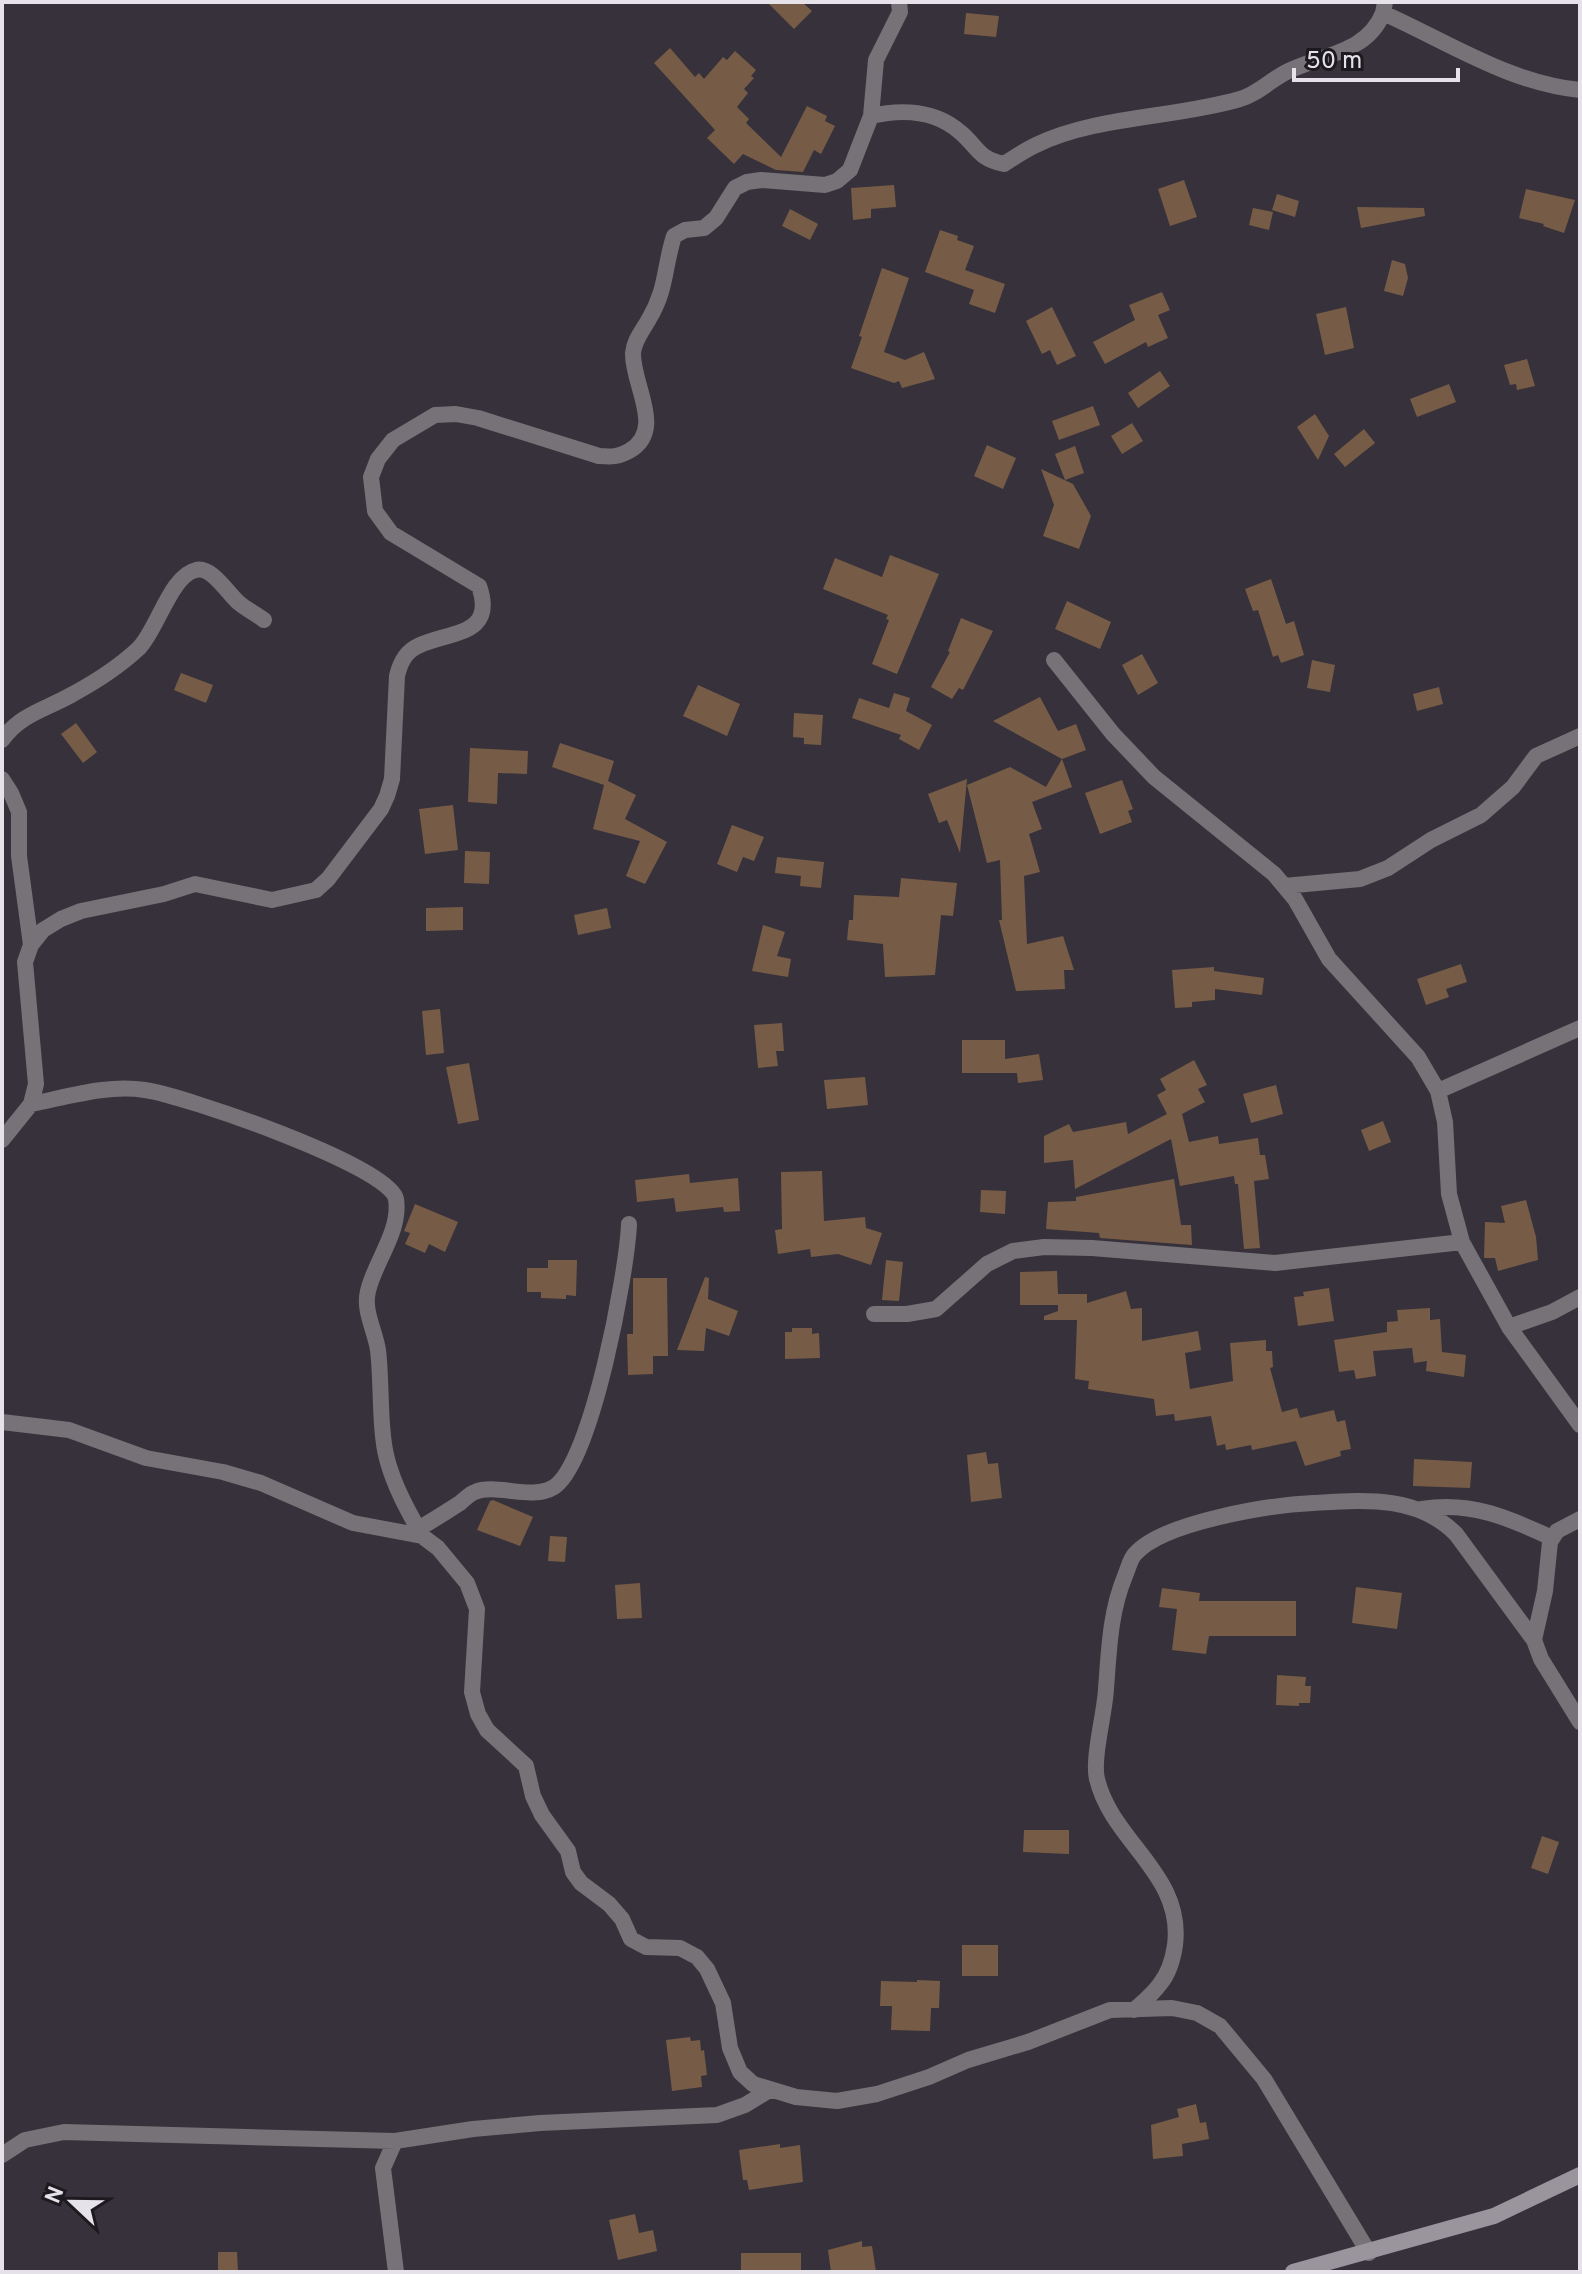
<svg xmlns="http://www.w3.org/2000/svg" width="1582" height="2274" viewBox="0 0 1582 2274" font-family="Overpass,sans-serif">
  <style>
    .building { fill: #765c46 }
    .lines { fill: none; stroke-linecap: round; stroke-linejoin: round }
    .street { stroke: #767277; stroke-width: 16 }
    .secondary { stroke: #9a959c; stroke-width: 16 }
  </style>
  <rect width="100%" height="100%" fill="#37313b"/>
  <path class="building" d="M767,2h35l10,9 -18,18z
    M966,13l33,3 -3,21 -32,-3z
    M670,48l25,29 4,-4 5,6 19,-22 4,3 8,-9 21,19 -5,6 3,2 -10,11 4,4 -11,14 12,12 -3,4 35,34 26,-51 20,10 -2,5 10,5 -14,28 -7,-4 -11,22 -27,-2 -33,-16 -9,10 -27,-26 8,-8 -61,-67z
    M1184,180l13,37 -27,9 -12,-37z
    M894,185l2,22 -25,2v9l-18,2 -2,-32z
    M1526,189l49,11 -11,33 -21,-7 1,-2 -25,-6z
    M1277,194l22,7 -4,16 -23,-7z
    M1357,207l67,1 1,8 -64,12z
    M1253,208l20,4 -4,18 -20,-5z
    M790,209l28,15 -8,16 -28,-14z
    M940,230l18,6 -1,4 17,6 -9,24 40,14 -10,29 -26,-9 5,-14 -49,-18z
    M1392,260l13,4 3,14 -5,18 -19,-5z
    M882,268l27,10 -25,74 21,8 19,-8 11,27 -33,9 -3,-7 -5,2 -43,-15 11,-31 -3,-1z
    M1162,292l8,18 -12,5 10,23 -20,9 -2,-5 -41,22 -12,-22 42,-22 -6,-15z
    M1052,307l24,49 -19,9 -7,-15 -8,4 -16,-33z
    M1346,307l8,41 -29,7 -9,-41z
    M1527,359l8,27 -18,4 -1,-6 -6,1 -6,-20z
    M1160,371l10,15 -32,22 -10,-15z
    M1449,384l7,18 -39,15 -7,-18z
    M1093,406l7,19 -41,15 -7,-19z
    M1315,414l14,22 -11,24 -21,-33z
    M1132,423l11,18 -21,13 -11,-18z
    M1364,429l11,14 -30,24 -11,-13z
    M987,445l29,13 -13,31 -29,-13z
    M1075,446l9,27 -19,7 -10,-26z
    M1041,469l32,15 18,32 -12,33 -36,-13 11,-31z
    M890,555l49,19 -42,100 -25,-10 17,-44 -3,-1 2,-4 -65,-26 12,-31 47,19z
    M1271,579l15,45 8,-3 10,34 -23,8 -3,-8 -5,2 -15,-47 -5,1 -8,-22z
    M1067,601l44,21 -11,27 -45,-20z
    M961,618l32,13 -30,59 -4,-2 -7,11 -21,-12 19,-35 -2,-1z
    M1142,654l16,29 -20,12 -16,-30z
    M1312,660l23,5 -5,27 -23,-4z
    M181,673l32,12 -7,18 -32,-13z
    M698,685l42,19 -13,32 -44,-20z
    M1439,687l4,17 -26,7 -4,-17z
    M894,693l16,5 -4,13 26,14 -13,25 -20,-11 2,-4 -49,-17 7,-20 30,10z
    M1040,697l18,34 18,-7 10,26 -24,9 -69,-38z
    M794,713l29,2 -2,30 -17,-1v-6l-11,-1z
    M76,723l21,29 -14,11 -22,-29z
    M560,743l54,18 -6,20 28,14 -11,24 42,23 -22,42 -19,-8 14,-35 -47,-12 11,-44 -52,-18z
    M470,748l58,3 -1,23 -29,-1 -1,31 -29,-2z
    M1062,759l10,28 -40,15 10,27 -13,5 11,38 -16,4 3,68 36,-8 11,34h-10l1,19 -49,2 -17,-71h3l-2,-60 -13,3 -20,-78 43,-18 36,20z
    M967,779l-7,74 -13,-33 -8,3 -11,-29z
    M1122,780l11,29 -5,2 4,11 -32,12 -15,-41z
    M453,805l5,45 -33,4 -6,-45z
    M732,825l32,12 -10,24 -11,-4 -6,15 -20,-8z
    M465,851l25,1 -1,32 -25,-1z
    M777,857l47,5 -3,26 -21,-2 1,-10 -26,-3z
    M901,878l56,5 -4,33 -12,-1 -6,60 -50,2 -2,-33 -36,-4 2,-20h4l1,-25 45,2z
    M463,907v23l-37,1v-23z
    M607,908l4,20 -33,7 -4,-20z
    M763,925l22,7 -8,24 14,3 -3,18 -36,-6z
    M1461,964l6,18 -21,7 3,8 -23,8 -9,-26z
    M1214,967v4l50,7 -2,17 -47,-6v11l-23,2v5l-17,1 -3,-38z
    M440,1009l4,44 -18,2 -4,-44z
    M782,1023l2,28h-8l2,15 -20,2 -4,-43z
    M962,1040h43v19l34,-5 4,26 -25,3 -1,-10h-55z
    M1194,1060l13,25 -9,4 7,13 -23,12 7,28 29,-6 1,8 39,-6 2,17h5l4,24 -15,2 6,67 -16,1 -6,-65h-3l-1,-8 -54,10 -9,-47 -96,50 -2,-29 -29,3v-27l25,-12 4,8 53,-10 2,12 39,-20 -10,-19 9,-5 -6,-11z
    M469,1063l10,57 -21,4 -12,-57z
    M865,1077l3,28 -41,4 -3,-29z
    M1276,1085l7,29 -32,9 -8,-29z
    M1383,1121l8,21 -22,9 -8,-21z
    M822,1171l2,50 41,-4 1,11 16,5 -11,32 -33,-11 -27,3 -1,-8 -32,5 -3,-24 7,-1 -1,-57z
    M689,1174l1,9 48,-5 2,33 -16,1 -1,-5 -47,5 -2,-14 -37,4 -2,-22z
    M1174,1179l7,46h10l1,20 -92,-7 -1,-5 -53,-4 2,-27 28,-1v-4z
    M981,1190l25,1 -1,23 -25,-2z
    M1526,1200l10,37 2,23 -40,11 -3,-13h-11l1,-36 20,1 -4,-17z
    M415,1204l43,18 -13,30 -16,-8 -4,9 -20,-9 5,-11 -6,-2z
    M548,1260h29l-1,36 -10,-1v4l-25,-1v-6h-14v-24h21z
    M886,1260l17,2 -4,39 -17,-1z
    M1057,1271l1,23h29v9l39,-12 5,18 11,-1v33l56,-10 3,19 -16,3 5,36 43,-8 -3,-38 36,-3v11h6l1,16 -3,1 12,44 15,-4 3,10 34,-8 3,12 8,-2 6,29 -11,2 1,5 -36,10 -9,-25 -44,9 -1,-5 -25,5 -1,-6 -8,2 -6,-30 -36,5 -1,-7 -18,2 -2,-17 -66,-10 1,-8 -14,-2 2,-59h-33v-4l14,-5v-6h-38v-33z
    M705,1277l4,1 -1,21 30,12 -9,25 -23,-8 -2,23 -27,-1z
    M633,1278h34l1,78h-15v18l-25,1 -1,-41h6z
    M1329,1288l5,33 -36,5 -4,-29 10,-1 -1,-4z
    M1430,1308v12l10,-1 2,33 24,3 -2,22 -38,-6 1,-10 -13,2 -2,-15 -39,3 3,25 -20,3 -2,-9 -15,2 -5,-32 53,-8v-10l11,-1 -1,-11z
    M792,1328h20v6l7,-1 1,25 -35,1v-27h7z
    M986,1452l2,12 10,-1 4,35 -31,4 -4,-47z
    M1414,1459l58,3 -2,26 -57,-2z
    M493,1500l40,17 -13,29 -43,-16 13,-29z
    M550,1536l17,1 -2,25 -17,-1z
    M640,1583l2,35 -25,1 -2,-34z
    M1356,1587l46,6 -5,36 -45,-6z
    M1162,1588l38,5 -1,8h97v35h-87l-3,18 -34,-4 5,-41 -18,-2z
    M1277,1675l29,2 -1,9h6l-1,17h-11v3l-23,-1z
    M1024,1830h45v24l-46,-2z
    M1542,1836l17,6 -11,32 -17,-6z
    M962,1945h36v31h-36z
    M917,1980l23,1 -1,27h-8l-1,23 -39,-1 1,-24h-12l1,-25 36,1z
    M690,2037l1,4 9,-1 1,11 3,-1 3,25 -6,1 1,11 -30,4 -6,-51z
    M1196,2104l4,19 6,-1 3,17 -27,5 1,12 -30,3 -2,-34 28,-8 -2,-8z
    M780,2144v4l20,-3 3,37 -54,8 -2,-10h-4l-4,-30z
    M635,2214l4,19 14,-3 4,21 -39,9 -9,-40z
    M862,2241v6l10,-1 4,26h-45l-3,-22z
    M218,2252h19l1,20h-20z
    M741,2253h60v19h-60z"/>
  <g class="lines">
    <path class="street" d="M1385,2l-2,11c65,29 126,70 197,77
      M871,116c30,-7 64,-6 89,16 18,15 18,27 44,32 11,-7 21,-14 32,-19 59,-29 140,-27 204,-46 19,-5 34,-23 53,-30 34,-15 75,-18 90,-56
      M1054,660l59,74 41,43 120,97 21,25 34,60 89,98 20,34 7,31 4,72 13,48 47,85 71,98
      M2,740c18,-26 45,-31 71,-46 22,-12 48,-29 66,-46 18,-18 32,-73 57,-78 16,-4 32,24 43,33 7,6 17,11 25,17
      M2,779l9,14 8,19v44l12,89
      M1284,886l76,-7 28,-11 43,-28 50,-25 32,-28 23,-31 44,-20
      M1438,1091l142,-63
      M31,1104c36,-7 77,-20 114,-14 37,5 245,76 251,109 5,32 -21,62 -28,92 -5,20 7,39 10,59 4,33 1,79 9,109 7,27 21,52 35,77
      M2,1140l29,-36 5,-20 -11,-122 6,-17 12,-15 18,-11 20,-8 83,-17 31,-10 77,16 44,-10 12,-11 53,-70 6,-13 5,-17 5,-103c3,-13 8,-24 21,-30 30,-15 79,-9 61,-60l-88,-53 -16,-22 -4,-34 7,-18 15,-19 42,-25 21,-1 22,4 121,38c13,1 19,1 30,-5 37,-21 3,-66 4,-98 1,-13 10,-23 16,-34 18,-30 15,-52 25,-83l11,-6 19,-2 12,-10 19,-30 12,-6 14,-2 64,5 12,-4 13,-11 21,-54 5,-56 24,-48 -1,-10
      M874,1314h33l29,-5 51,-45 26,-13 31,-4 48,1 183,15 187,-21
      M1509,1327l43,-15 28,-15
      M2,1422l67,8 77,28 77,14 38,11 92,40 69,13 16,12 29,35 10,26 -5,83 6,22 9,16 39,36 7,30 9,19 26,36 5,21 8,11 28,21 13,15 9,20 15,8 34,1 17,9 10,12 16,34 7,45 10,24 13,12 43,13 41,4 40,-7 52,-17 39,-17 60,-18 82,-32 62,-2 25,5 23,13 44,53 105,174
      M1422,1509c49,-8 87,9 130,29
      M418,1529c14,-8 28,-17 42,-26 4,-3 9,-9 15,-11 21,-9 57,9 79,-5 38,-25 73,-215 75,-263
      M1534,1640l11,-49 5,-49 7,-11 23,-12
      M1134,2010c9,-8 19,-16 26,-26 9,-11 13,-25 15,-39 9,-71 -63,-103 -78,-166 -5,-20 8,-67 9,-90 3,-39 4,-77 19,-113 3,-7 5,-17 10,-22 28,-32 135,-49 178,-51 51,-3 104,-8 143,31l78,106 7,19 39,63
      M395,2141l-12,27 13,104
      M2,2155l23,-15 39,-8 331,9 78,-12 67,-6 177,-8 28,-10 23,-14"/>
    <path class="secondary" d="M1293,2272l201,-56 86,-41"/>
  </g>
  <rect width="1582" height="2274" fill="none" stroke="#e6e2e9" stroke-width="8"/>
  <g transform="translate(72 2202) rotate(292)" stroke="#1d1a1f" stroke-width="6" paint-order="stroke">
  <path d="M0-6L14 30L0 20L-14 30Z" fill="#e6e2e9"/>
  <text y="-12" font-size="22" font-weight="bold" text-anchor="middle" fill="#e6e2e9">N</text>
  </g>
  <path d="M1294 68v12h164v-12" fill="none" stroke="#e6e2e9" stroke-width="4"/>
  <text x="1306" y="68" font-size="24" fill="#e6e2e9" stroke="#1d1a1f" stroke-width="6" paint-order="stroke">50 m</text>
</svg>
